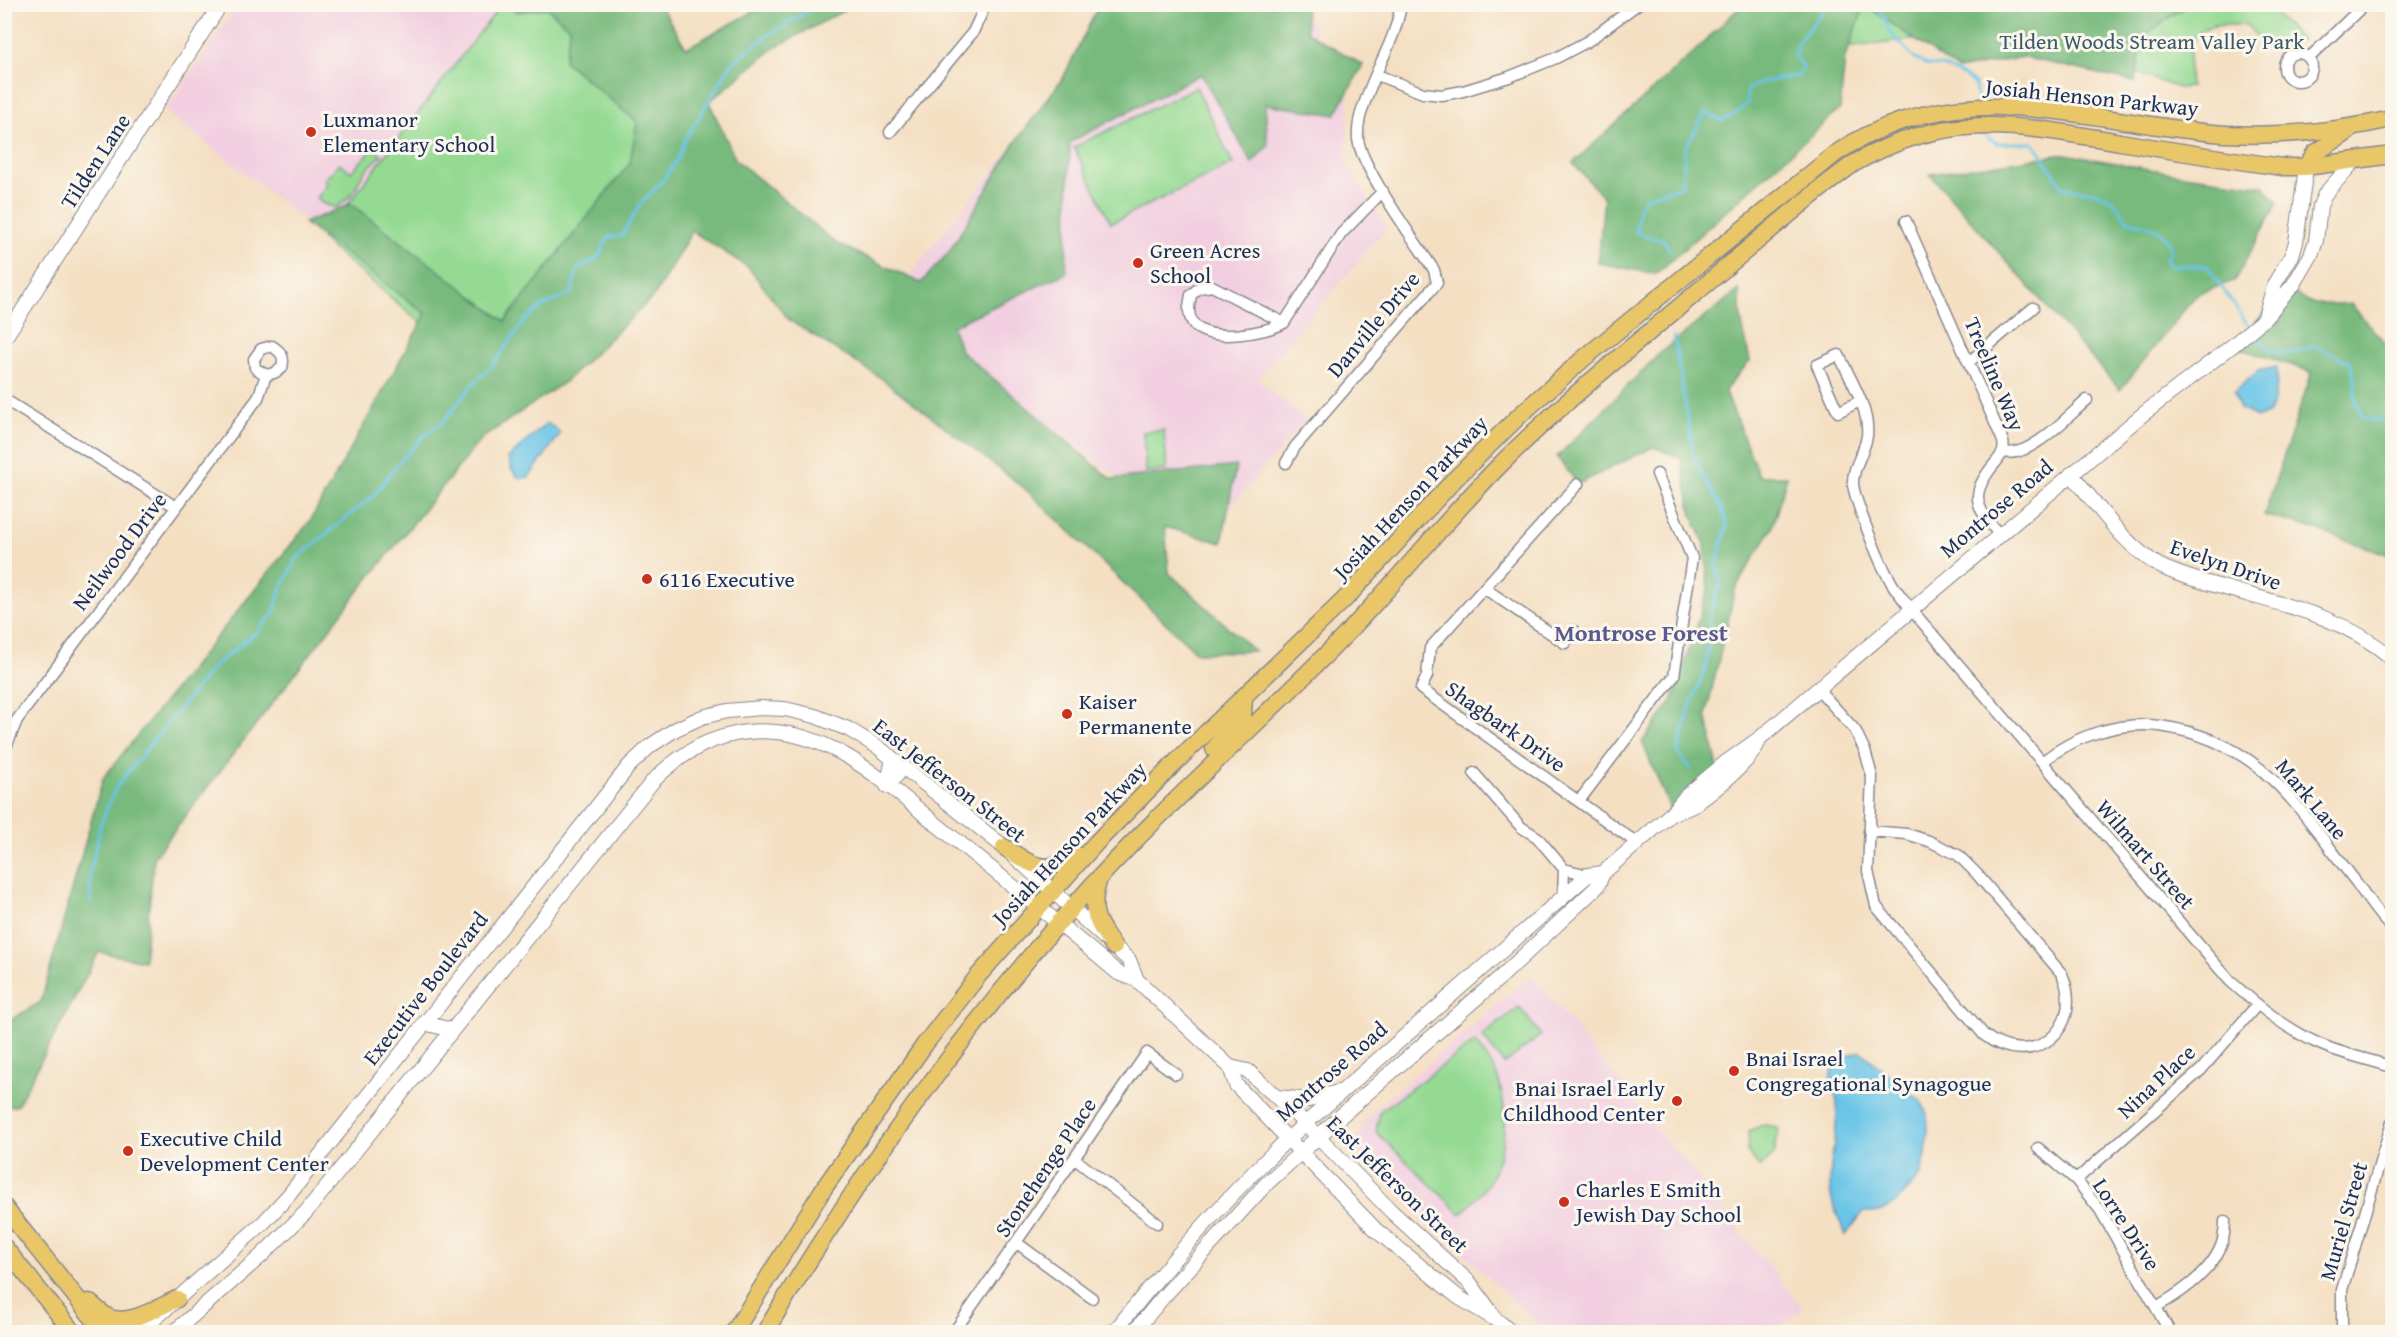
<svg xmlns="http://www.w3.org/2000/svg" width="2397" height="1337" viewBox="0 0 2397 1337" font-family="'Gentium Book Plus',serif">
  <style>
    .built { fill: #f2cfe0 }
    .green { fill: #95da93; stroke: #588478; stroke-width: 1.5 }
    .forest { fill: #78ba7d; stroke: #4a746e; stroke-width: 1.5 }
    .water { fill: #69c5e7; stroke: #427aa2; stroke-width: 1.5 }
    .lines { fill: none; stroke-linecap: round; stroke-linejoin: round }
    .stream { stroke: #69c5e7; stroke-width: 3 }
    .minor-casing { stroke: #888790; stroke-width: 13 }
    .tertiary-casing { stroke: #888790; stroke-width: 16 }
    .primary-casing { stroke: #888790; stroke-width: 19 }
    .minor { stroke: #fff; stroke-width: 10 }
    .tertiary { stroke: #fff; stroke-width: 14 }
    .primary { stroke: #e9c769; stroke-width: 16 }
    .poi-dot { fill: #c8321e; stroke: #fbf7ec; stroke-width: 2 }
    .labels { text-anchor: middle; stroke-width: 6; stroke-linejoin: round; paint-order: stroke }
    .park-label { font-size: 22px; fill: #3a5a6b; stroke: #fbf7ec }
    .street-label { font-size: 22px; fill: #1b2f5e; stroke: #fbf7ec }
    .poi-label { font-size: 22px; fill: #1b2f5e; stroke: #fbf7ec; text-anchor: start }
    .neighbourhood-label { font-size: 24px; font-weight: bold; fill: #595b90; stroke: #fbf7ec }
  </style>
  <rect width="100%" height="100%" fill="#fbf7ec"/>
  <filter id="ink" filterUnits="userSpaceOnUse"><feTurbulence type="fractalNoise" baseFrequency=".0167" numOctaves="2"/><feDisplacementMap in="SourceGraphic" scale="12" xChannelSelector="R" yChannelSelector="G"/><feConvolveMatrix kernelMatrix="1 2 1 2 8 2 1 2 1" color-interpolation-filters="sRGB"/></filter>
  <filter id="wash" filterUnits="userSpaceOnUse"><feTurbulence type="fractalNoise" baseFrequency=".008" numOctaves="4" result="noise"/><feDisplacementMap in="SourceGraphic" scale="24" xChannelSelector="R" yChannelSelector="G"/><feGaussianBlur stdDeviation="1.35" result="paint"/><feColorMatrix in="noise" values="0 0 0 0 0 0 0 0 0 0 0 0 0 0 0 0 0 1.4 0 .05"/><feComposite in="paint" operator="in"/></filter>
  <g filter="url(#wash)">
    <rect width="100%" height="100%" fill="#f4dfc2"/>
    <path class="built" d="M238,5h264l-160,244 -177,-138z
      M1127,5h175l47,95 -3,62 41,66 -130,151 49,41 -96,110 -107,-63 -211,-170z
      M1532,975l271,333 -28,24h-230l-185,-178 -4,-15 10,-22z"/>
    <path class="green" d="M501,5h45l141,116 -206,252 -160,-134z
      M1806,5h461l34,35 -32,9 -22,-23c-54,-7 -62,11 -57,61l-11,1 -168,-59 -169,19z
      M1196,87l37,77 -122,59 -37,-76z
      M374,148l8,7c-7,7 -17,14 -21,22 -9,17 -9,19 -25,31l-14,-5 -5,-5 10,-13 -3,-5 16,-17 11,9z
      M1164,430l3,40 -21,2 -3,-40z
      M1519,1007l22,28 -37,29 -22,-28z
      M1475,1042c7,10 16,20 21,31 13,34 11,77 -7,109 -7,12 -18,22 -28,32l-85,-82 4,-21z
      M1765,1124l14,5 -5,26 -14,12 -13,-15 2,-21z"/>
    <path class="forest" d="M508,5h152l26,43 80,-43h88l-80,43 -65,54 27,58 100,83 85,40 28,-31 66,-109 48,-65 36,-73h206l2,27 56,33 -28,50 -70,-11 3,42 -16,17 -51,-89 -131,68 -4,131 -114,53 9,25 150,128 125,-13 -14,77 -57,-16 4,46 85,78 -57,2 -174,-166 -145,-111 -89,-56 -41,-53 -56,-36 -37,64 -89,86 -85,58 -123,153 -204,265 -10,104 -45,-9 -82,154 -12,1v-84l36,-21 62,-224 207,-257 116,-207 -122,-91 47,-19 154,117 125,-158 7,-41 -73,-61 6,-33 -23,-20 -31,4z
      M1742,5v-1l445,1 -43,31 -9,46 -112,-25 -65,13 -93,-65 -20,52 -5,52 -184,165 -58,-11 6,-65 -31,-35 122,-112z
      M2065,154l118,21 81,11 14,17 -44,78 -37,13 -77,96 -190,-216z
      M1739,290l2,29 9,42 -25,29 34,86h28l-15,52 -37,61 -29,126 12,53 -46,45 -30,-71 30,-41 36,-111 -3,-46 -13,-29 -11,-57 -28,-11 -75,37 -21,-27 104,-105z
      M2287,290l27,14h37l41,48v204l-84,-29 -44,-12 48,-143 -80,-26z"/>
    <path class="water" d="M2277,367c1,16 0,32 -9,47l-11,3 -17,-8 -6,-17 24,-21z
      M547,423l12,8 1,3 -31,43 -9,2 -8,-9 -4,-12z
      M1860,1051l61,50 6,13 1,16 -2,25 -6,22 -24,26 -17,9h-16l-17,23c-5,-12 -13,-26 -15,-39 -4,-30 7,-61 6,-92 0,-13 -11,-22 -4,-35 5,-9 17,-14 27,-18z"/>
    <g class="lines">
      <path class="stream" d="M1872,4l12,13 6,16 25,26 12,6 15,1 24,11 9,7 2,17
        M1980,131l1,3 16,9h36c10,9 10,15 16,24 6,7 10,13 14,21l31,4 19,8 14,20c23,8 36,4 44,30l-5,8 3,7 38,1 41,59
        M1670,250l-7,-11 -12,-1 -15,-6 3,-24 7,-11 36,-11 3,-38 21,-36 15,9 16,-8 10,-10v-14l15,-7 36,-6 6,-10 -10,-10 4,-14 31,-38
        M2254,333c19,27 33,23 61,13l35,16 5,20v19l9,18 15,1 13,-10
        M1674,337l19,115 5,15 24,41 5,18 -11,40 5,16 -10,28 -5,57 -16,40 -12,45 12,16
        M91,902l-1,-29 11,-50 14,-34 17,-22 83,-102 42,-33 17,-19 6,-22 17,-33 76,-62 26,-34 23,-24 23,-18 27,-35 20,-19 33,-46 16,-13 31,-14c3,-22 4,-26 25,-34l12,-22 13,-1 18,-32 21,-21 16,-23 8,-20 47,-77 35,-27 52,-32"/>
    </g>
  </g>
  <g filter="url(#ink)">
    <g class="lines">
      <g class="minor-casing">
        <path id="minor" d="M2284 67a14 14 0 1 1 28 0a14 14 0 1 1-28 0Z
          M2309,58l56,-54
          M1377,75l46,18 19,2 21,-4 46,-14 47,-19 32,-17 50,-37
          M890,132l83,-100 13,-28
          M1906,221l97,220c2,10 -1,13 -7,21 -27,32 -22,44 4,73
          M1284,323l-72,-37 -13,2 -8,7c-2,10 -4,19 2,28 14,21 73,10 91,0l57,-89 42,-43
          M272,346c9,6 13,10 10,22l-8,5 -8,2 -11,-7 -1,-9 7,-10z
          M1969,362l64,-54
          M4,399l172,108
          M1860,401l-22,11 -21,-47 22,-10c11,24 31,54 28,81 -2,16 -15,31 -14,48 2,17 26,78 36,94 5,11 14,20 21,30l320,373c27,24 55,47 87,62 24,11 51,16 75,24
          M2004,452c25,7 64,-36 83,-52
          M1286,463l9,-16 142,-164 -3,-13c-18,-27 -73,-103 -76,-131 -1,-13 3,-28 8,-40 11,-33 30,-60 35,-95
          M1578,484l-148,164 -3,28 -6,13 216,154
          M1484,588l81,55 9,-12
          M1818,689l37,41 10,21 7,25 -4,95 8,35 108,129c48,37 102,-6 78,-61l-86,-101 -18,-18 -29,-14 -22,-7 -38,-3
          M4,752l13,-32 241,-322 8,-23
          M2042,762c32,-26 77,-41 118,-36 103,15 137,81 196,156 11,15 22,34 36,46
          M1474,773l47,54 16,10 27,32 24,6
          M1579,801l95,-125 18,-118 -35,-84
          M1563,897l1,-28
          M2038,1148l38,32 24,30 70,122
          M1075,1159l82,64
          M2076,1180l125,-110 56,-65
          M1017,1243l75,55
          M2156,1307c25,-14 59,-37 67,-67 1,-6 2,-13 2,-19
          M954,1332l193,-279 29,21
          M2342,1332v-42l50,-168"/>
      </g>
      <g class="tertiary-casing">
        <path id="tertiary" d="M2266,313l9,-30 17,-28 4,-13 10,-75
          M4,339l217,-335
          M2071,474c27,31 53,72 89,92 20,10 43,16 65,22 62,18 117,28 167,70
          M893,759l-6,27 17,-19
          M1673,813c7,-3 16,-4 22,-9 18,-12 55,-42 63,-61
          M424,1023l28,7
          M1230,1067l18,4 57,52 87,89 78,71 23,32
          M1277,1097l32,3 29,-8
          M140,1332l124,-110 24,-26 341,-430 21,-20 26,-17 26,-12 25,-6 35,-3 23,1 30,7 33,13 30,18 126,100 125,113 8,20
          M174,1332l87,-76 45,-44 347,-431c56,-57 126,-65 195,-24 37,22 73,56 108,83 54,44 108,87 162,133l19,7 93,87 6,18 141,146 81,66 40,24 13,11
          M1114,1332c54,-68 111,-134 175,-194l299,-263 15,-2
          M1134,1332l30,-36 102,-112 76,-69 161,-140 94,-88 6,-14 69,-60 15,-18 38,-32 35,-25 382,-323 90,-69 33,-28 29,-34 17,-29 5,-14 4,-35 5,-12 30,-34"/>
      </g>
      <g class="primary-casing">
        <path id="primary" d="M2306,167l9,-14 33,-21
          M1214,749l29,-34 1,-18
          M1004,847c30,19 40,29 73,8
          M1098,882c-9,30 -1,41 16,65
          M4,1207l100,125
          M4,1247l69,85
          M89,1302c6,5 12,11 19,15 20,10 50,-10 69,-18
          M734,1332l90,-144 101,-144 53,-68 118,-133 86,-87 165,-159 107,-117 65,-64 64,-57 252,-205c126,-86 252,-30 390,-20 56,3 113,-3 167,-15
          M765,1332c91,-152 194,-297 312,-430 86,-96 185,-180 274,-273 50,-53 96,-110 147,-162 60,-61 128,-115 193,-170 54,-45 106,-92 162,-133 94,-55 166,-39 267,-22 54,9 108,18 163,25h23l86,-12"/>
      </g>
      <use href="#minor" class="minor"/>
      <use href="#tertiary" class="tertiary"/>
      <use href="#primary" class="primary"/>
    </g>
  </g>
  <g class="poi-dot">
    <circle cx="311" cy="132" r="6"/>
    <circle cx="1138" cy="263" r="6"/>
    <circle cx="647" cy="579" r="6"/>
    <circle cx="1067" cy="714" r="6"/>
    <circle cx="1734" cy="1071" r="6"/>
    <circle cx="1677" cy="1101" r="6"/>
    <circle cx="128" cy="1151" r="6"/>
    <circle cx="1564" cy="1202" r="6"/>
  </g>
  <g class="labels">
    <g class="park-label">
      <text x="2152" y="49">Tilden Woods Stream Valley Park</text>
    </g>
    <g class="street-label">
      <text transform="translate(2092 97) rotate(6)" y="8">Josiah Henson Parkway</text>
      <text transform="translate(95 161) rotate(-57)" y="8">Tilden Lane</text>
      <text transform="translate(1373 324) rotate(-50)" y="8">Danville Drive</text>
      <text transform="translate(1995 374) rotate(67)" y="8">Treeline Way</text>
      <text transform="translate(1410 497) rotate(-47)" y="8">Josiah Henson Parkway</text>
      <text transform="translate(1996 508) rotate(-40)" y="8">Montrose Road</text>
      <text transform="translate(119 551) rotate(-53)" y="8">Neilwood Drive</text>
      <text transform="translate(2226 564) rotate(19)" y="8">Evelyn Drive</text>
      <text transform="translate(1506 726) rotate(35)" y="8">Shagbark Drive</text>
      <text transform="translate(950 780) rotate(38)" y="8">East Jefferson Street</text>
      <text transform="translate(2312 799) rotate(50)" y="8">Mark Lane</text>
      <text transform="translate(1069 843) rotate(-47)" y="8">Josiah Henson Parkway</text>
      <text transform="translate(2146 854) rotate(49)" y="8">Wilmart Street</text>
      <text transform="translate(425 988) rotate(-52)" y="8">Executive Boulevard</text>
      <text transform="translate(1331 1071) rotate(-41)" y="8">Montrose Road</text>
      <text transform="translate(2156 1081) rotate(-43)" y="8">Nina Place</text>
      <text transform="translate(1045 1167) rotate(-56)" y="8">Stonehenge Place</text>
      <text transform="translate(1398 1184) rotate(44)" y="8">East Jefferson Street</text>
      <text transform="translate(2343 1221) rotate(-74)" y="8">Muriel Street</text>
      <text transform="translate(2127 1224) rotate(57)" y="8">Lorre Drive</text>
    </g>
    <g class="poi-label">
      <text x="323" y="127">Luxmanor<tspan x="323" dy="25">Elementary School</tspan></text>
      <text x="1150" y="258">Green Acres<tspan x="1150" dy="25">School</tspan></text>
      <text x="659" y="587">6116 Executive</text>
      <text x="1079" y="709">Kaiser<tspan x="1079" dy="25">Permanente</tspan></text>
      <text x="1746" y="1066">Bnai Israel<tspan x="1746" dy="25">Congregational Synagogue</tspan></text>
      <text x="1665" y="1096" text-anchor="end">Bnai Israel Early<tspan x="1665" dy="25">Childhood Center</tspan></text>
      <text x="140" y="1146">Executive Child<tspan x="140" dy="25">Development Center</tspan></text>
      <text x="1576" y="1197">Charles E Smith<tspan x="1576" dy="25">Jewish Day School</tspan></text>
    </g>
    <g class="neighbourhood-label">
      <text x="1641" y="641">Montrose Forest</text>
    </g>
  </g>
  <rect width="2397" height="1337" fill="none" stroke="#fbf7ec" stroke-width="24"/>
</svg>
